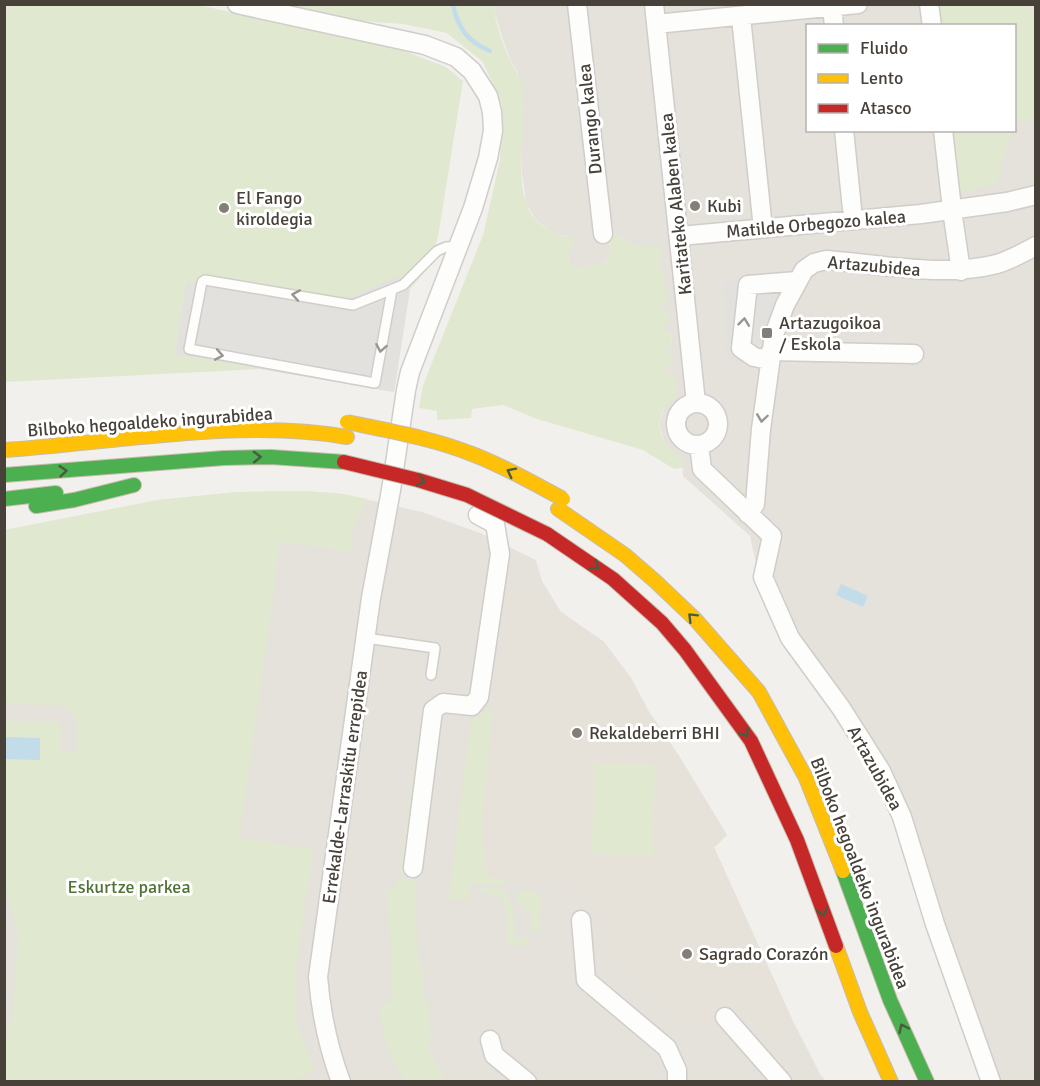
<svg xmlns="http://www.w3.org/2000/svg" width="1040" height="1086" viewBox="0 0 1040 1086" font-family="Signika,sans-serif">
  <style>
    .residential { fill: #e5e1db; fill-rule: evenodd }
    .education { fill: #e7e2d9 }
    .green { fill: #e0e9d0 }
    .parking { fill: #e3e1de }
    .water { fill: #c2dcea }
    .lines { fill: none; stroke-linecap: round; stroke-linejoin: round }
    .stream { stroke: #c2dcea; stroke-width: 4.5 }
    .lane-casing { stroke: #d0cdca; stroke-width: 12 }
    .street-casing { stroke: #d0cdca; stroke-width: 21 }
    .fast-casing { stroke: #c7bbac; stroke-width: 16 }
    .slow-casing { stroke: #c7bbac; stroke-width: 16 }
    .jam-casing { stroke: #c7bbac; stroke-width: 16 }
    .lane { stroke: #fdfdfc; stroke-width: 9 }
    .street { stroke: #fdfdfc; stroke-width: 18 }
    .fast { stroke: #4caf50; stroke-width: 14 }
    .slow { stroke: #ffc107; stroke-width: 14 }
    .jam { stroke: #c62828; stroke-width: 14 }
    .slow-bridge-casing { stroke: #c7bbac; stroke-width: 16; stroke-linecap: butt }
    .jam-bridge-casing { stroke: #c7bbac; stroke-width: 16; stroke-linecap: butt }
    .slow-bridge { stroke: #ffc107; stroke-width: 14 }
    .jam-bridge { stroke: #c62828; stroke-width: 14 }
    .oneway { stroke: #999691 }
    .oneway2 { stroke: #485c3f }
    .poi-dot { fill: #837e78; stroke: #fff; stroke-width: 2 }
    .labels { text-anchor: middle; stroke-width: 6; stroke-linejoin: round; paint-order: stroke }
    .street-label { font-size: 18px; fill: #474139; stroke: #fff }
    .poi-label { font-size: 18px; fill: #474139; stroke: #fff; text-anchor: start }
    .park-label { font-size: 18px; fill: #4f7332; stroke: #fff }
  </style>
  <rect width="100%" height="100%" fill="#f2f0ed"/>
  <path class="residential" d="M494,5h541v1076h-50l-89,-260 -20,-47 -118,-201 -8,-37 -67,-60 -1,-17 -12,-9 -6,-9 -4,-14v-6l15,-45 -9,-3 1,-25 5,-3 -1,-11 -6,-2 -7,-68 -18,-17 -10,-3 -17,-12 -5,6 2,9 -3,16 -15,2 -9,4 -13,-4 -3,-29 -11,-1 -20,-15 -10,-17 -4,-31 -4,-99 -8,-14 -8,-22 -7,-24zM808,26h206v104h-206z
    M305,491l38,3 79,18 58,21 56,27 6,21 19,31 43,30 27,36 17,32 31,46 48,79 -13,13 78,171 28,55 6,7 -821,1v-552l153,-30 80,-8z"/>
  <path class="education" d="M507,585l54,27 43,30 27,36 17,32 31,46 48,79 -137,55 -103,-13 -5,-49 11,-122 9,-56z
    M714,847l78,172 -15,23 -50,-35 -26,24 -76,-54 -7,-9 -12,-29 -14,-44 26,-8z"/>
  <path class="green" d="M5,5h193l191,40 57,22 17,14 -24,150 -7,33 -22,25 -16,103 -134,-23 -255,13z
    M278,5h216c1,17 8,37 15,53 6,12 13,20 14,34 5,37 -13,96 12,127 4,5 13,10 19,14 6,4 14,3 21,6l-6,14 1,12 13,4 9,-4 15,-2 3,-16 -2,-9 5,-6c21,15 23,15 48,13l1,17 -4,2 1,5 4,2 4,31 -5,3 1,5 4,1 3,12 -5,3v5l6,3 1,11 -5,4 1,5 4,1 1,8 -7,4v6l9,3c0,6 2,14 0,19 -3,6 -9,10 -12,16 -10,20 4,37 19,48l1,9 -9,1 -31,-19 -106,-31 -34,-14 -31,4 -1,9 -34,2v-9l-18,-3 4,-23 60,-150 17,-75 2,-55 -19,-43 -36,-29 -44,-9 -56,-4z
    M935,5h100v115l-20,3 -1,-97 -77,-1z
    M950,131h61l-14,52 -40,11z
    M305,491l38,3 24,5 -15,32v21l-73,-11 -4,41 -36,256 74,11 -18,125v45l20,52 -25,11 -285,-1v-37l8,-31 5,-80 -13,-47v-165l53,1 3,3 -1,25 16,2c2,-17 5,-35 -12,-46l-59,-3v-173l153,-30 80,-8z
    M493,706l-11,122 5,49 18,3 -1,5 -34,-1v15l-22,1 23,-179z
    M418,734l8,2 -20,137 -6,-1z
    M594,763l61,2 -2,90 -61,-1z
    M399,877l16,5c-1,28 2,55 4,82h3l3,40h4l2,39 -5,1 20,37h-40c-17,-22 -22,-47 -27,-74l13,-6 -1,-47 -5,-62 10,-6z
    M478,888l27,1 9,23 1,27 13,-1v7h-20l-3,-41 -3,-6 -25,-8z
    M515,891h17l9,7 -1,20 2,14 -10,-1v-16l-13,-10z"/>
  <path class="parking" d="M785,270l-4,16 -23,64 -2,18 -29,-10 -3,-78z
    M201,275l144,25 52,-24 13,13 -16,103 -219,-38 11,-73 13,3z"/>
  <path class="water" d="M841,584l27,12 -5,11 -27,-12z
    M5,737l35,1v22l-35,-1z"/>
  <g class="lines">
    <path class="stream" d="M453,4c4,23 15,38 37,47"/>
    <g class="lane-casing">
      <path id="lane" d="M392,290l-17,93 -186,-34 13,-67 3,-2 148,25 50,-20 34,-34 9,-4 14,-1
        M366,638l69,10 -4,27"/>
    </g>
    <g class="street-casing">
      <path id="street" d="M237,4l188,41 31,12 16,14 16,25 4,16 1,19 -5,27 -15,50 -63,164 -4,18 -15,100 -20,108 -53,379c3,37 10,70 23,105
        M577,4l26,230
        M654,4l42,399
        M929,4l3,22
        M832,7l2,19
        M741,17l21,202
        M656,24l202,-20
        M844,130l8,79
        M943,130l8,70
        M952,210l9,61
        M680,236l241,-22 86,-12 29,-7
        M771,351l143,3
        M769,360l-15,-3 -13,-9 7,-63 49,-4
        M676 424a21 21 0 1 1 42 0a21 21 0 1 1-42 0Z
        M699,445l3,24 70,67 -9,41 27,61 51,70 40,63 21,46 33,107 56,158
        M748,514l7,-10 6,-75 13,-94 11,-30 19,-35 10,-7 12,-3c57,4 115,18 171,4 13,-4 26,-11 39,-18
        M413,868l20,-158 10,-7 29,3 7,-9 21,-143 -5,-30 -17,-9
        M581,920l5,60 81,68 10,22v12
        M725,1017l57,65
        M490,1040l4,15 33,27"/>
    </g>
    <g class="fast-casing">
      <path id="fast" d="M4,475l220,-17 47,-1 73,5
        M4,499l52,-6
        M36,506l38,-6 60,-15
        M843,871l47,129 37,82"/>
    </g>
    <g class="slow-casing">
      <path id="slow" d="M4,450c109,-7 236,-32 343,-13
        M558,509l67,46 30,26 40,38 64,73 47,86 37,93
        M836,946l24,66 31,70"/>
    </g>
    <g class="jam-casing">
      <path id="jam" d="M547,534l66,45 49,44 23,27 66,91 46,99 39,106"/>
    </g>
    <use href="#lane" class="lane"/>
    <use href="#street" class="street"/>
    <use href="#fast" class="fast"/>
    <use href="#slow" class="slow"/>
    <use href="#jam" class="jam"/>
    <g class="slow-bridge-casing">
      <path id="slow-bridge" d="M347,422c42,9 85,16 125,32 32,12 61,29 91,45"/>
    </g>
    <g class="jam-bridge-casing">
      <path id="jam-bridge" d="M344,462l74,18 49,15 80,39"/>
    </g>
    <use href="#slow-bridge" class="slow-bridge"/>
    <use href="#jam-bridge" class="jam-bridge"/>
  </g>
  <defs><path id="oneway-chevron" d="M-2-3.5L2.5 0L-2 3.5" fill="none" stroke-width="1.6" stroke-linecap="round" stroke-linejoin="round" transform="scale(1.5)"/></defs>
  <g class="oneway">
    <use href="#oneway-chevron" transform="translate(296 295) rotate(-170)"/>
    <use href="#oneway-chevron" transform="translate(744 322) rotate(-83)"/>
    <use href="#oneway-chevron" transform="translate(381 348) rotate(100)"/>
    <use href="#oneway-chevron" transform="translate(219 355) rotate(10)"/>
    <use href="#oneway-chevron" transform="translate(762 418) rotate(98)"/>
  </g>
  <g class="oneway2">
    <use href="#oneway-chevron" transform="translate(257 457) rotate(-1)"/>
    <use href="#oneway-chevron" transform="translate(63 471) rotate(-5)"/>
    <use href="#oneway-chevron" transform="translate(511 472) rotate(-153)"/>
    <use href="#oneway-chevron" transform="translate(421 481) rotate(17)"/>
    <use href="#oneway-chevron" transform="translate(595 566) rotate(36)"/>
    <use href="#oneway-chevron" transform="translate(692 617) rotate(-135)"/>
    <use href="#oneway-chevron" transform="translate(745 733) rotate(56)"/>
    <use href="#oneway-chevron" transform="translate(823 912) rotate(70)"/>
    <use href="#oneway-chevron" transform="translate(903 1028) rotate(-115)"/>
  </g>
  <g class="poi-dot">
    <circle cx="695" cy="206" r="6"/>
    <circle cx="224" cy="208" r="6"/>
    <rect x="761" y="327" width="12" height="12" rx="3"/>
    <circle cx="577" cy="733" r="6"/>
    <circle cx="687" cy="954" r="6"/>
  </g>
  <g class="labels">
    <g class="street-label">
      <text transform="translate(590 119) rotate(-96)" y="6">Durango kalea</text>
      <text transform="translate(676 204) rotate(-96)" y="6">Karitateko Alaben kalea</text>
      <text transform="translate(816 224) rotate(-5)" y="6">Matilde Orbegozo kalea</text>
      <text transform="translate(874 266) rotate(5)" y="6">Artazubidea</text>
      <text transform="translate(150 422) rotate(-4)" y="6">Bilboko hegoaldeko ingurabidea</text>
      <text transform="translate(875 768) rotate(61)" y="6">Artazubidea</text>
      <text transform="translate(345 787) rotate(-82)" y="6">Errekalde-Larraskitu errepidea</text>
      <text transform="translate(860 873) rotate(69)" y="6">Bilboko hegoaldeko ingurabidea</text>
    </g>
    <g class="poi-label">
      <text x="236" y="204">El Fango<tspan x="236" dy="21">kiroldegia</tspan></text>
      <text x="707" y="212">Kubi</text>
      <text x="779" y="329">Artazugoikoa<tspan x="779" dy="21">/ Eskola</tspan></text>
      <text x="589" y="739">Rekaldeberri BHI</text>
      <text x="699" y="960">Sagrado Corazón</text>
    </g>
    <g class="park-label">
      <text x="129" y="893">Eskurtze parkea</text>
    </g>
  </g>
  <rect width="1040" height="1086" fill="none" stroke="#474139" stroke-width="12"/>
  <rect x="806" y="24" width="210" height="108" fill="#ffffff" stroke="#b5b3b0" stroke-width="1.5"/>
  <rect x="818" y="44" width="30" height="9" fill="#4caf50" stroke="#b5b3b0" stroke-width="1.5"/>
  <text x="860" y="54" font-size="18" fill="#474139">Fluido</text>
  <rect x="818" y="74" width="30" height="9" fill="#ffc107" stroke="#b5b3b0" stroke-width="1.5"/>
  <text x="860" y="84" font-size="18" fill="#474139">Lento</text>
  <rect x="818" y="104" width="30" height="9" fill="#c62828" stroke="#b5b3b0" stroke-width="1.5"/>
  <text x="860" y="114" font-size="18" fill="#474139">Atasco</text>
</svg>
